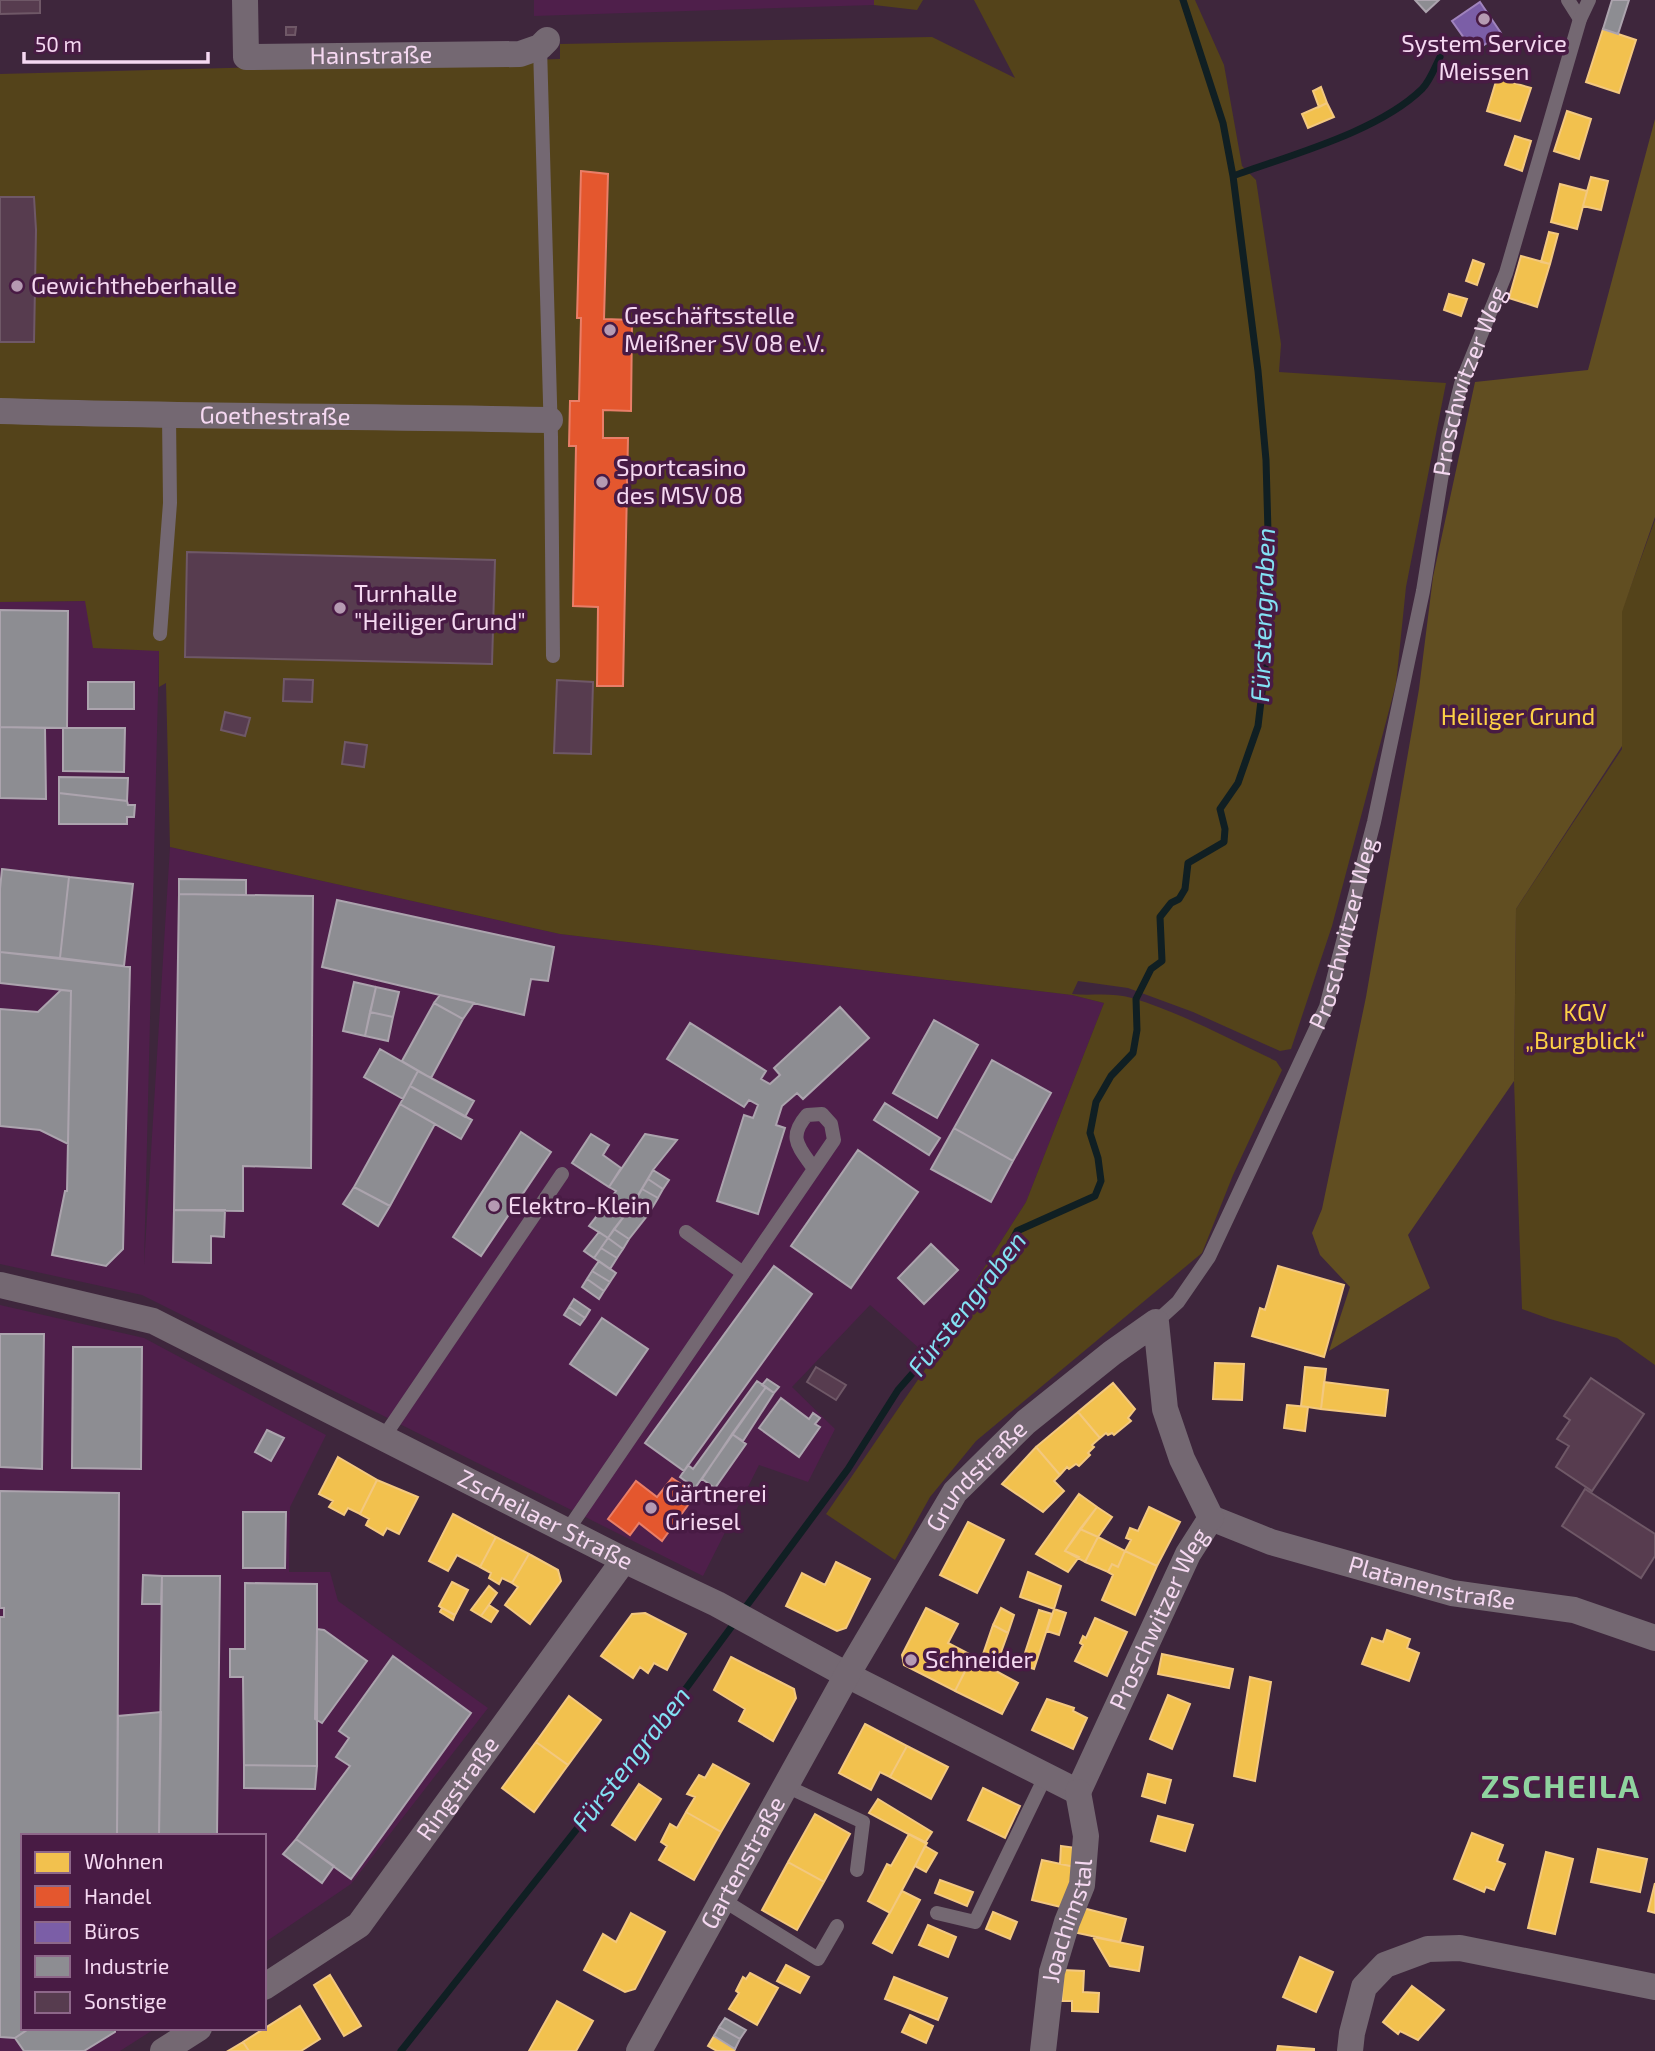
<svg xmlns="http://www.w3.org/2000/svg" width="1655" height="2051" viewBox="0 0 1655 2051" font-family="'Exo 2',sans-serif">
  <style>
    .built { fill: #4f1f4b }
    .green { fill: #54431a }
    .forest { fill: #614e21 }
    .homes { fill: #f2c14e; stroke: #f3c87f; stroke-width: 2 }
    .shops { fill: #e4572e; stroke: #e97e68; stroke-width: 2 }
    .offices { fill: #7b5ea7; stroke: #a083bd; stroke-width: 2 }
    .industry { fill: #8d8d92; stroke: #aca4ae; stroke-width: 2 }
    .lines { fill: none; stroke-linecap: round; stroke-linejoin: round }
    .stream { stroke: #101f23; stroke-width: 7 }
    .building { fill: #573c4f; stroke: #6f5867; stroke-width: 2 }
    .lane { stroke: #746872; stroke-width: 14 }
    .street { stroke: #746872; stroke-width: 26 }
    .poi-dot { fill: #b59ab2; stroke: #481b44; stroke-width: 2.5 }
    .labels { text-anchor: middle; stroke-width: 7; stroke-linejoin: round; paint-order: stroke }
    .poi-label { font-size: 24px; fill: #f5d8f1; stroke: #481b44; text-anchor: start }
    .street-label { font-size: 24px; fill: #f5d8f1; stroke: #481b44 }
    .park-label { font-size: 24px; fill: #fdd146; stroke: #481b44 }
    .water-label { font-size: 26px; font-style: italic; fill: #83e2f4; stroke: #481b44 }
    .district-label { font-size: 32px; font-weight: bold; letter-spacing: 2px; fill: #8fd39f; stroke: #481b44 }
  </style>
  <rect width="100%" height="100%" fill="#3e263c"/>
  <path class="built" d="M534,0h340v5l-340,11z
    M85,601l74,50 -15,614 26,-418 390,87 512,61 32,8 -78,199 -98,154 -58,-51 -78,82 43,42 -27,53 -49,-17 -56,111 -561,-281 -142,-31v-662z
    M0,1305l144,33 182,97 -36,72 -1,65h41l8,29 150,107 -137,176 -87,59v-107h-241v192h133l-36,23h-120z"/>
  <path class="green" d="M874,0h49l-6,10 -43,-5z
    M974,0h221l29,65 18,101 14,14 25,164 -2,28 167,11 -40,204 -10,97 -64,242 -41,123 -11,2 -87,-39 -65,-24 -50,-7 -6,13c20,2 40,-2 60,4 50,15 97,41 144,63l6,9 -49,105 -31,78 -226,188 -46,56 -35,63 -69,-46 100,-146 2,-12 98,-154 78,-199 -32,-8 -512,-61 -390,-87 -4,-164 -7,4v-36l-66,-3 -8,-47 -85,1v-528l533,-14 27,-1v-15l372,-7 83,41z
    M1655,520v845l-38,-27 -67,-19 -28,-10 -8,-228 2,-172 106,-160v-139z"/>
  <path class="forest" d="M1655,119v398l-33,95v134l-106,163 -2,172 -106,154 22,53 -101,63 21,-64 -30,-32 -8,-22 10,-24 44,-212 53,-308 14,-112 42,-195 113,-12z"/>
  <path class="homes" d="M1603,29l33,11 -17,53 -33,-11z
    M1497,78l34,10 -11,33 -33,-10z
    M1321,87l6,16 -8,4 -6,-16z
    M1327,103l7,14 -26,11 -6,-14z
    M1567,111l24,8 -12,40 -25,-8z
    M1515,136l16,5 -9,30 -17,-6z
    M1591,177l17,4 -7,29 -18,-4z
    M1560,184l27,7 -10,38 -26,-7z
    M1549,232l9,2 -8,30 -9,-2z
    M1521,256l29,8 -13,43 -28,-9z
    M1473,260l11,4 -7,21 -11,-4z
    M1449,294l18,5 -6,17 -17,-6z
    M1278,1266l66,19 -20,72 -72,-21 8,-28 5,2z
    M1215,1363l29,1 -2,36 -29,-1z
    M1305,1367l21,2 -5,40 -20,-3z
    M1324,1382l64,8 -3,26 -64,-7z
    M1113,1383l22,26 -7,9 3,3 -17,14 -2,-2 -4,2 -2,-2 -6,5 -22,-26z
    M1287,1405l21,2 -3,24 -21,-3z
    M1078,1412l22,26 -8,7 2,2 -6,6 2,2 -11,11 -3,-2 -7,5 -2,-2 -7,8 -24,-28z
    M1036,1447l24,28 -6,6 10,10 -21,21 -41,-28z
    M338,1457l39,23 -17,34 -12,-6 -4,7 -15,-8 4,-6 -14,-7z
    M377,1480l41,17 -19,37 -12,-6 -4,7 -17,-10 3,-6 -9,-5z
    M1079,1494l18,13 -32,44 14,6 -11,15 -32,-18z
    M1097,1507l15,10 -14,20 -18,-8z
    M1149,1507l31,15 -23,44 -32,-15 6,-11 -5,-2 4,-10 8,3z
    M453,1514l43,23 -16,30 -23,-12 -9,16 -19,-10z
    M968,1522l36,18 -27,53 -37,-18z
    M1080,1529l18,8 -13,25 -20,-11z
    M496,1537l33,17 -17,29 -10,-5 -3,6 -10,-6 2,-5 -11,-6z
    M1098,1537l27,14 -7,16 -6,-3 -4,8 -23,-10z
    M1125,1551l32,15 -22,49 -33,-15 11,-25 -5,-3 4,-8 6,3z
    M529,1554l29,16 3,11 -31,43 -25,-19 13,-18 -6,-4z
    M836,1562l34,17 -24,49 -9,3 -51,-25 16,-33 23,12z
    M1028,1572l33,14 -7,23 -34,-12z
    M452,1582l16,8 -13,25 -16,-9z
    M489,1586l8,7 -16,23 -10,-6z
    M489,1605l9,6 -7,11 -10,-6z
    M442,1608l13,7 -2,5 -13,-8z
    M926,1608l32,16 -10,19 25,13 -18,35 -51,-26 -2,-10z
    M1001,1608l13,7 -6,18 -15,-8z
    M1054,1609l12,4 -7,22 -12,-4z
    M1039,1610l13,4 -18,55 -13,-4z
    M645,1613l41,21 -19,36 -13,-7 -6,10 -8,-6 -7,11 -32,-22 31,-42z
    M1095,1618l32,14 -20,44 -32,-15 8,-16 -3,-2 3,-7 3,2z
    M993,1625l15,8 -12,33 -10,-4 -1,3 -5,-2z
    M1387,1630l23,9 -3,9 12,5 -10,28 -47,-17 10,-26 11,4z
    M1162,1654l71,15 -4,19 -71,-14z
    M731,1657l63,32 2,9 -23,43 -34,-20 6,-12 -31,-19z
    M971,1659l14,6 1,-3 10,4 -2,4 24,13 -16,31 -47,-23z
    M1250,1677l21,5 -16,99 -21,-5z
    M1168,1695l22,9 -18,45 -22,-10z
    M569,1696l32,24 -33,45 -32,-23z
    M1047,1699l27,9 -1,3 14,7 -14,31 -41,-19z
    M865,1724l42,22 -17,31 -10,-5 -9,18 -32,-17z
    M536,1742l32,23 -34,47 -32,-24z
    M907,1746l41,21 -17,32 -41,-22z
    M713,1764l36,20 -28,48 -35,-20 9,-15 -8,-3 12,-19 6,3z
    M1148,1774l23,6 -6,23 -23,-7z
    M639,1784l22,15 -26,41 -23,-15z
    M983,1788l37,18 -15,32 -37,-18z
    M878,1799l54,33 -7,11 -56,-30z
    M686,1812l35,20 -27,48 -35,-20 8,-14 -6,-4 9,-18 7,4z
    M815,1814l35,20 -26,48 -36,-20z
    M1158,1816l35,9 -8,26 -34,-10z
    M1472,1833l31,12 -6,16 8,3 -11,26 -8,-3 -2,5 -30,-13z
    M909,1834l18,9 -37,70 -22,-12 19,-37 4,2z
    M925,1846l12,7 -11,19 -11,-6z
    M1061,1846l16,2 -2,19 -15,-3z
    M1598,1849l49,10 -7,33 -49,-10z
    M1546,1852l27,7 -18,75 -27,-6z
    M1042,1860l33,7 -10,41 -33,-8z
    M788,1862l36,20 -27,48 -35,-20z
    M940,1880l33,12 -6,14 -32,-13z
    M1655,1883v30l-7,-2z
    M902,1891l18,9 -28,53 -19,-10z
    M1079,1907l47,12 -6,23 -47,-10z
    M993,1912l24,10 -7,17 -24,-10z
    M631,1913l34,19 -30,57 -10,3 -41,-22 19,-36 13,8z
    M928,1925l28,12 -8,20 -29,-12z
    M1093,1937l50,10 -4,24 -29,-5z
    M1300,1957l33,15 -17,40 -33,-15z
    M786,1965l23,12 -9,16 -23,-12z
    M1063,1970l21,1 -1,21 16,1 -1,19 -26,-1v-10h-10z
    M750,1973l28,15 -21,37 -28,-16 10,-16 -3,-2 7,-14 3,2z
    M330,1975l31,51 -17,10 -30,-51z
    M894,1977l53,21 -9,22 -53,-21z
    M1412,1986l32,24 -26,30 -18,-9 -2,3 -15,-12z
    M557,2001l36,20 -17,30h-47z
    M300,2006l20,33 -19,12h-52l-6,-9z
    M910,2015l23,11 -7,17 -24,-11z
    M714,2036l21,13 -1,2h-17l-9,-5z
    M243,2042l6,9h-21z
    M1278,2046l36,3v2h-37z"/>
  <path class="shops" d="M581,171l27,3 -4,145 28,1 -1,91 -28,-1v28h25l-5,248h-26l1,-79 -25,-1 3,-160h-7l1,-45h9l2,-83h-4z
    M672,1478l24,16 -34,47 -23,-18 -9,12 -22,-16 28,-38 21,16z"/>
  <path class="offices" d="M1480,2l21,31 -27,19 -22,-31z"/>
  <path class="industry" d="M1415,0h24l-13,12z
    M1612,0h17l-11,34 -15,-5z
    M0,610l68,1 -1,117 -67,-1z
    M88,682h46v27h-46z
    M0,727l45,1 1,71 -46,-1z
    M63,728h62l-1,44 -61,-1z
    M59,777l69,1 -1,23 -68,-8z
    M59,793l68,8 1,4h7l-1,12h-7v7h-68z
    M2,869l67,8 -9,81 -60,-6v-63z
    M69,877l64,7 -9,82 -64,-8z
    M179,879l67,1v15l-67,-1z
    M179,894l134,2 -2,272 -68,-2v45l-69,-1z
    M337,900l217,47 -6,34 -17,-2 -7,36 -202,-48z
    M0,952l130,15 -7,282 -17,17 -54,-11 13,-64h2l4,-200 -71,-8z
    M354,982l22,5 -11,49 -22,-5z
    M376,987l23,5 -6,25 -23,-5z
    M61,990l10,1 -3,153 -28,-14 -40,-4v-117l38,3z
    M440,995l34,8 -11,16 -29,-16z
    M434,1003l29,16 -32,59 -29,-17z
    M840,1007l29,31 -66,61 -6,-6 -15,13 -6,19 9,3 -27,86 -41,-13 27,-86 9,3 5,-13 -9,-5 -5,7 -77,-48 23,-36 76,48 -5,8 9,5 10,-9 -6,-7z
    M370,1012l23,5 -5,24 -23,-5z
    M934,1020l44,25 -41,73 -44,-25z
    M380,1049l38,22 -15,28 -39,-22z
    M992,1060l59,33 -38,68 -59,-33z
    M418,1071l56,30 -9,16 -55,-31z
    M410,1086l62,34 -11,19 -61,-35z
    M885,1103l55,35 -11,17 -55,-35z
    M400,1104l35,20 -45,82 -36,-19z
    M954,1128l59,33 -22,41 -60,-33z
    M521,1132l30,20 -70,104 -28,-19z
    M591,1134l18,11 -6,10 18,13 -12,19 -37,-24z
    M645,1134l32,6 -24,30 -22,37 -23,31 -19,-12 27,-35 -7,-4z
    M858,1150l60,42 -67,96 -60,-42z
    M653,1170l16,10 -6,9 -15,-10z
    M648,1179l15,10 -5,9 -16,-9z
    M354,1187l36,19 -12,20 -35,-22z
    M642,1189l16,9 -6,10 -15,-10z
    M637,1198l15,10 -5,8 -16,-9z
    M631,1207l16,9 -18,23 -15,-10z
    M174,1210h51l-1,27 -13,-1v27l-38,-1z
    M614,1229l15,10 -6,10 -15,-11z
    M599,1232l9,6 -14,20 -10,-7z
    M608,1238l15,11 -6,9 -16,-10z
    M931,1244l27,26 -34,34 -26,-26z
    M601,1248l16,10 -7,11 -16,-11z
    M599,1261l17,12 -6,9 -18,-11z
    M774,1266l38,28 -128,177 -39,-28z
    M592,1271l18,11 -6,9 -17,-12z
    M587,1279l17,12 -5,8 -17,-12z
    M574,1299l16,11 -5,8 -16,-11z
    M569,1307l16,11 -5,7 -16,-10z
    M602,1318l46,31 -32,46 -46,-31z
    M0,1334h44l-2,135 -42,-2z
    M73,1347h69l-1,122 -69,-1z
    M767,1379l12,8 -5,6 -12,-8z
    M757,1381l9,6 -71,101 -15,-11 8,-12 5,4z
    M766,1387l8,6 -31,48 -11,-7z
    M781,1398l28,21 4,-6 7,5 -5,6 5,3 -21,30 -40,-29z
    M267,1430l17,8 -13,23 -16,-9z
    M732,1434l14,10 -31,44 -13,-9z
    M0,1491l119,2 -2,343h-94v192h7l-15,10 -15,-1v-420h4v-9h-4z
    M243,1512h43l-1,56h-42z
    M143,1575l19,1 -1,28h-19z
    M162,1576h58l-3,260h-58z
    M245,1583l72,1v182l-73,-1 -1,-88h-13v-28h15z
    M317,1629l7,1 43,31 -45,62 -7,-4z
    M393,1656l78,57 -120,166 -55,-40 54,-73 -14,-9 13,-19 -10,-7z
    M161,1712l-2,124h-42l1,-120z
    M244,1765l73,1 -2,23 -71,-1z
    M296,1839l38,27 -12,17 -39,-29z
    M725,2018l21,12 -6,9 -21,-12z
    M719,2027l21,12 -5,10 -21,-13z
    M30,2028h85v4l-31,19h-60l-9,-13z"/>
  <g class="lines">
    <path class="stream" d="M1233,176c57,-21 145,-44 189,-87 8,-8 13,-22 18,-32
      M742,1612l106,-143 50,-79 63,-72 34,-45 22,-42 78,-35 6,-15 -3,-23 -8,-25 6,-31 15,-26 22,-23 4,-23 -1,-31 15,-30 11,-8 -2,-44 11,-14 8,-4 6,-10 3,-26 36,-21 1,-13 -5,-20 18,-26 20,-57 8,-67 -1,-31 4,-60 -3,-108 -8,-89 -25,-195 -10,-53 -40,-123
      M401,2051l255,-322 79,-107"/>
  </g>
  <path class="building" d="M0,0h40v13l-40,1z
    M286,27h10l-1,8h-9z
    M0,197h34l2,33 -2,112h-34z
    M187,552l308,8 -3,104 -307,-7z
    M284,679l29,1 -1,22 -29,-1z
    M557,680l36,2 -2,72 -37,-1z
    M225,712l25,6 -5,18 -24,-6z
    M345,742l22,3 -3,22 -22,-3z
    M816,1367l30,18 -10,15 -29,-18z
    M1591,1378l53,36 -52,77 -36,-24 13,-21 -12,-7 13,-19 -6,-4z
    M1585,1489l70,45v22l-14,22 -79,-52z"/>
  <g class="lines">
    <g class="lane">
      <path d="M1568,0l12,19"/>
      <path d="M540,47l11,390 2,219"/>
      <path d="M160,634l10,-131 -1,-86"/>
      <path d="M686,1232l57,41"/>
      <path id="s1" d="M1156,1322l22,-20 31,-45 117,-250 48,-185 49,-231 25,-154 13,-53 45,-111 74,-254 9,-19"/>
      <path d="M383,1438l179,-264"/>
      <path d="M567,1531c89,-131 178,-261 267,-391l-3,-16 -9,-10 -15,1c-20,23 -8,32 7,54"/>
      <path d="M786,1786l77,36 -6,48"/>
      <path d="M723,1900l95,59 19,-33"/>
      <path d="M937,1913l38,9 71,-147"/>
    </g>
    <g class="street">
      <path id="s2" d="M245,0l1,57 274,-3 20,-7 7,-7"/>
      <path id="s3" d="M0,411c183,6 367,5 550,9"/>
      <path id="s4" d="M0,1285l153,36 471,239 93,44 130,71 231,117"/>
      <path id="s5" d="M1211,1518l60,24 181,51 122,17 81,28"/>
      <path id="s6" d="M1078,1792l110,-238 23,-36"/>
      <path id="s7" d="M264,1987l95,-62 265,-365"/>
      <path d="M163,2051l36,-23"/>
      <path id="s8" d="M639,2051l208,-376 108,-183 71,-70 86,-69 44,-31 9,87 17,50 29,59"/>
      <path id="s9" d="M1043,2051l9,-79 15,-50 15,-37 4,-49 -8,-44"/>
      <path d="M1350,2051l2,-18 12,-46 21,-22 43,-16 32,-1 195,39"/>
    </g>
  </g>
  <g class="poi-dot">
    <circle cx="1484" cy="19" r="7"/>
    <circle cx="17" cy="286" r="7"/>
    <circle cx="610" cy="330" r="7"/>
    <circle cx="602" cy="482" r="7"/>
    <circle cx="340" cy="608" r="7"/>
    <circle cx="494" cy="1206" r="7"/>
    <circle cx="651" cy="1508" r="7"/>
    <circle cx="911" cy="1660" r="7"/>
  </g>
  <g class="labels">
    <g class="poi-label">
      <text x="1484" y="52" text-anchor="middle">System Service<tspan x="1484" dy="28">Meissen</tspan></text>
      <text x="31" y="294">Gewichtheberhalle</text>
      <text x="624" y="324">Geschäftsstelle<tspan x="624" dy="28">Meißner SV 08 e.V.</tspan></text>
      <text x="616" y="476">Sportcasino<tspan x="616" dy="28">des MSV 08</tspan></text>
      <text x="354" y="602">Turnhalle<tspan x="354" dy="28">"Heiliger Grund"</tspan></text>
      <text x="508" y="1214">Elektro-Klein</text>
      <text x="665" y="1502">Gärtnerei<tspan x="665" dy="28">Griesel</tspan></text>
      <text x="925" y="1668">Schneider</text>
    </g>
    <g class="street-label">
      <text dy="8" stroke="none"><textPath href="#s2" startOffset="182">Hainstraße</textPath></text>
      <text dy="8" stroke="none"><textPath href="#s1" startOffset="1003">Proschwitzer Weg</textPath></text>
      <text dy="8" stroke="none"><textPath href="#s3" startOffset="275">Goethestraße</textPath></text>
      <text dy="8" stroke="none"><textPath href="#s1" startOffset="436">Proschwitzer Weg</textPath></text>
      <text dy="8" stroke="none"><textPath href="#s8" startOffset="668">Grundstraße</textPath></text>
      <text dy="8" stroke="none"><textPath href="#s4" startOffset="597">Zscheilaer Straße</textPath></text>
      <text dy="8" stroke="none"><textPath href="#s5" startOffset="231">Platanenstraße</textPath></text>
      <text dy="8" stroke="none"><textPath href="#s6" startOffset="191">Proschwitzer Weg</textPath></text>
      <text dy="8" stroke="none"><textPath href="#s7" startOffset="282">Ringstraße</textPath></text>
      <text dy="8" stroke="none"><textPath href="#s8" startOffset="215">Gartenstraße</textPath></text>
      <text dy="8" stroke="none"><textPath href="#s9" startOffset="133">Joachimstal</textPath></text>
    </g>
    <g class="park-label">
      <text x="1518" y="725">Heiliger Grund</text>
      <text x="1585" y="1021">KGV<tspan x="1585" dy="28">„Burgblick“</tspan></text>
    </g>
    <g class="water-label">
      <text transform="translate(1263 615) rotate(-88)" y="9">Fürstengraben</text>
      <text transform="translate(967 1304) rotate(-52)" y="9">Fürstengraben</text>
      <text transform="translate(631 1759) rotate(-52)" y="9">Fürstengraben</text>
    </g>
    <g class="district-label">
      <text x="1561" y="1798">ZSCHEILA</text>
    </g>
  </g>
  <rect x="21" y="1834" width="245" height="196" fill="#481b44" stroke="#8d6789" stroke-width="2"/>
  <rect x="35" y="1852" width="35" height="21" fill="#f2c14e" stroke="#8d6789" stroke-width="2"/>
  <text x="84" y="1869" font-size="21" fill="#f5d8f1">Wohnen</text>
  <rect x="35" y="1886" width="35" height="21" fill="#e4572e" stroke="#8d6789" stroke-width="2"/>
  <text x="84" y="1904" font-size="21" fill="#f5d8f1">Handel</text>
  <rect x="35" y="1922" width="35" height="21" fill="#7b5ea7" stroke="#8d6789" stroke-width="2"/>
  <text x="84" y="1939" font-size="21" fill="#f5d8f1">Büros</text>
  <rect x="35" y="1956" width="35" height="21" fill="#8d8d92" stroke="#8d6789" stroke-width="2"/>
  <text x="84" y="1974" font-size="21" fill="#f5d8f1">Industrie</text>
  <rect x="35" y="1992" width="35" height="21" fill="#573c4f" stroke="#8d6789" stroke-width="2"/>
  <text x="84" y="2009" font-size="21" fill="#f5d8f1">Sonstige</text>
  <path d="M24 52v10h184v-10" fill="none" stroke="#f5d8f1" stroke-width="3.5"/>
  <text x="35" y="52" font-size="21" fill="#f5d8f1" stroke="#481b44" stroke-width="5" paint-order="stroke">50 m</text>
</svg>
